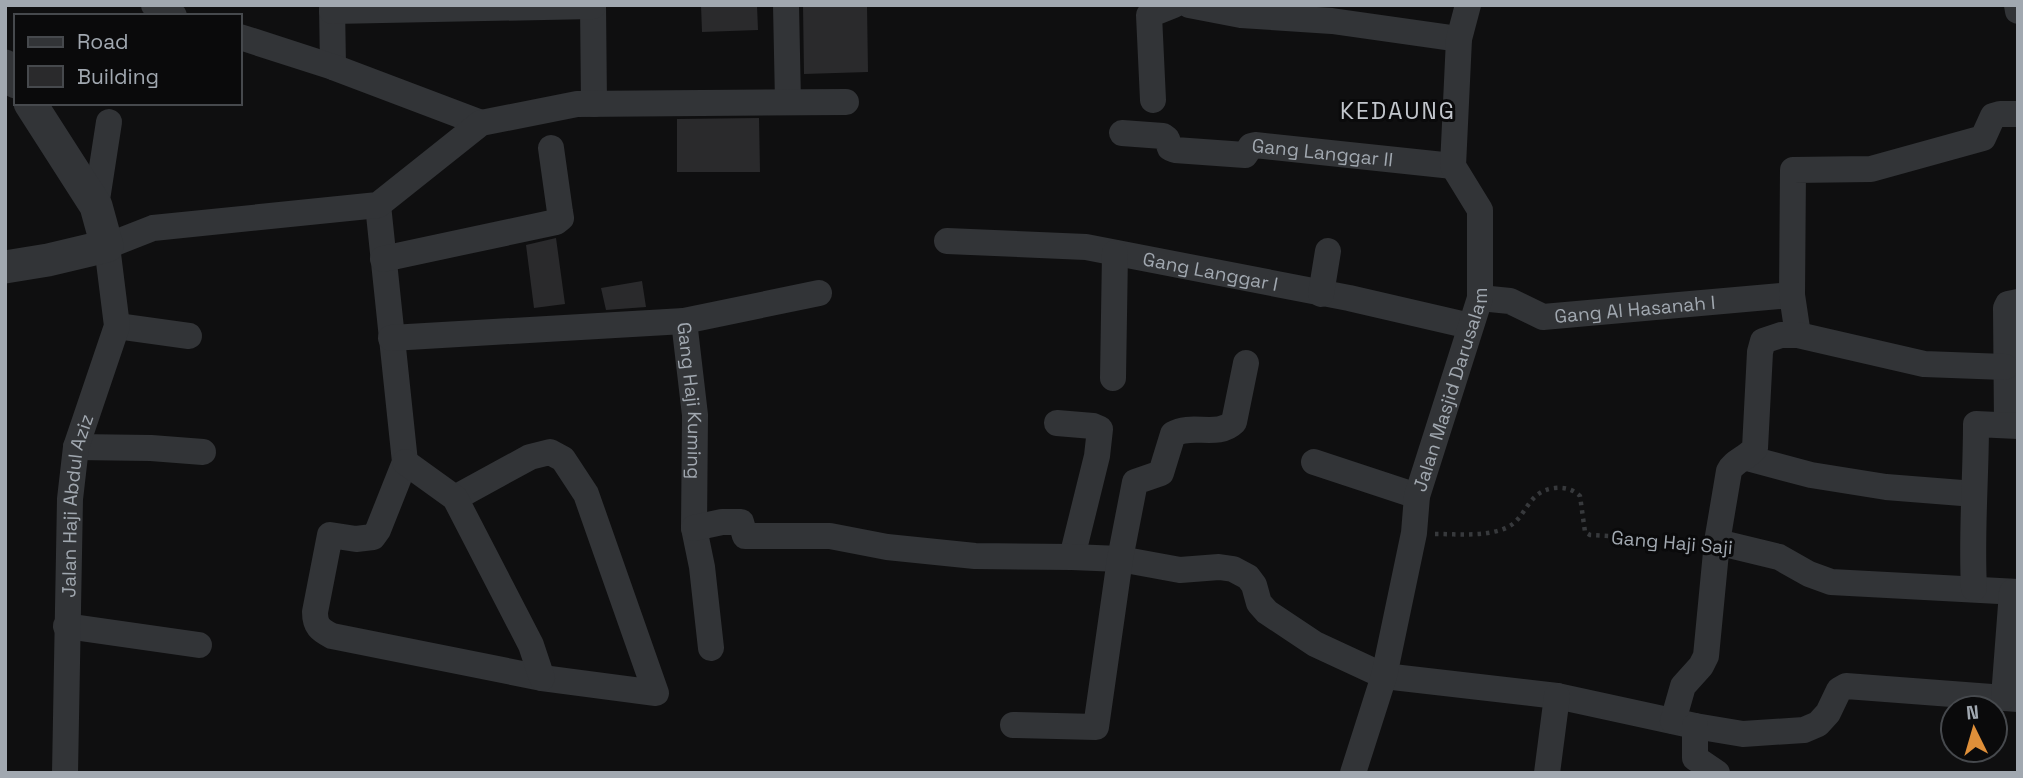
<svg xmlns="http://www.w3.org/2000/svg" width="2023" height="778" viewBox="0 0 2023 778" font-family="'Space Grotesk',sans-serif">
  <style>
    .building { fill: #2a2a2c }
    .lines { fill: none; stroke-linecap: round; stroke-linejoin: round }
    .path { stroke: #37393c; stroke-width: 4.5; stroke-dasharray: 3.5 5; stroke-linecap: butt }
    .minor { stroke: #323437; stroke-width: 26 }
    .tertiary { stroke: #323437; stroke-width: 33 }
    .labels { text-anchor: middle; stroke-width: 6; stroke-linejoin: round; paint-order: stroke }
    .street-label { font-size: 19px; fill: #a1a8b0; stroke: #0a0a0b }
    .quarter-label { font-size: 23px; letter-spacing: 2px; fill: #c2c6cc; stroke: #0a0a0b }
  </style>
  <rect width="100%" height="100%" fill="#0f0f10"/>
  <path class="building" d="M701,5h56l1,25 -56,2z
    M803,5h64l1,67 -64,2z
    M759,118l1,54h-83v-53z
    M556,238l9,66 -31,4 -8,-63z
    M642,281l4,26 -40,3 -5,-22z"/>
  <g class="lines">
    <path class="path" d="M1435,534c24,0 49,3 71,-6 22,-10 20,-37 49,-40 9,-1 18,1 25,8l5,36 5,3 105,6"/>
    <g class="minor">
      <path d="M154,5l7,6 13,5"/>
      <path d="M332,5l1,62"/>
      <path d="M593,5l1,99"/>
      <path d="M786,5l2,97"/>
      <path d="M1189,5l52,10 91,6 127,18"/>
      <path d="M2017,5l1,6"/>
      <path d="M332,11l261,-5"/>
      <path d="M240,37l93,30 148,56"/>
      <path d="M1153,100l-4,-85 25,-10"/>
      <path id="s1" d="M1122,133l41,3 4,3 3,9 5,2 70,5 6,-9 4,-1 198,21"/>
      <path d="M378,205l27,257 -27,68 -5,7 -17,2 -26,-4 -15,77c0,14 5,18 17,24l210,42 114,15 -70,-199 -23,-35 -13,-7 -20,5 -75,41"/>
      <path d="M96,206l13,-84"/>
      <path id="s2" d="M947,241l139,6 263,51 121,28"/>
      <path d="M383,259l173,-37 5,-4 -1,-6 -9,-64"/>
      <path d="M1321,294l7,-43"/>
      <path id="s3" d="M1480,298l30,3 33,16 249,-22"/>
      <path id="s4" d="M684,321l11,94 -1,113 8,39 9,81"/>
      <path d="M117,326l72,10"/>
      <path d="M1798,335l-6,-40 1,-125 78,-1 112,-31 10,-22 7,-2h18"/>
      <path d="M391,338l293,-17 135,-28"/>
      <path d="M1113,378l2,-125"/>
      <path d="M1057,423l36,3 7,3 -3,27 -25,101"/>
      <path d="M2007,425l-1,-117 2,-4 10,-2"/>
      <path d="M76,447l75,1 52,4"/>
      <path d="M1747,458l64,17 75,12 76,6"/>
      <path d="M405,462l50,36 76,147 11,33"/>
      <path d="M1314,462l103,34"/>
      <path d="M694,528l28,-6h19l4,14h85l57,11 88,9 97,1 48,2 60,11 39,-3 14,2 15,8 6,8 5,18 8,9 48,32 69,32 173,20 138,30 48,8 61,-4 14,-6 10,-11 11,-23 7,-4 172,13"/>
      <path d="M1717,542l62,15 30,17 22,8 187,10"/>
      <path d="M1974,588c-3,-54 2,-109 2,-164l42,2"/>
      <path d="M66,626l133,19"/>
      <path d="M2004,697l8,-105"/>
      <path d="M1673,721l10,-35 18,-20 5,-10 11,-114 12,-71c5,-10 17,-12 26,-23l5,-96 3,-11 18,-6h17l126,29 81,3"/>
      <path d="M1013,725l83,2 24,-168 15,-77 26,-9 12,-39c19,-11 45,4 61,-12l12,-59"/>
      <path d="M1695,726v32l22,15"/>
      <path id="s5" d="M65,773l5,-274 6,-52 41,-121 -10,-80 46,-18 225,-23 103,-82 96,-19 269,-2"/>
      <path id="s6" d="M1353,773l31,-97 30,-143 3,-37 63,-198v-88l-27,-44 6,-127 9,-34"/>
      <path d="M1547,773l10,-77"/>
    </g>
    <path class="tertiary" d="M5,66l11,16
      M5,267l43,-7 59,-14 -11,-40 -66,-103"/>
  </g>
  <g class="labels">
    <g class="street-label">
      <text dy="7" stroke="none"><textPath href="#s1" startOffset="214">Gang Langgar II</textPath></text>
      <text dy="7" stroke="none"><textPath href="#s2" startOffset="266">Gang Langgar I</textPath></text>
      <text dy="7" stroke="none"><textPath href="#s3" startOffset="159">Gang Al Hasanah I</textPath></text>
      <text dy="7" stroke="none"><textPath href="#s6" startOffset="397">Jalan Masjid Darusalam</textPath></text>
      <text dy="7" stroke="none"><textPath href="#s4" startOffset="80">Gang Haji Kuming</textPath></text>
      <text dy="7" stroke="none"><textPath href="#s5" startOffset="268">Jalan Haji Abdul Aziz</textPath></text>
      <text transform="translate(1672 542) rotate(5)" y="7">Gang Haji Saji</text>
    </g>
    <g class="quarter-label">
      <text x="1398" y="119">KEDAUNG</text>
    </g>
  </g>
  <rect width="2023" height="778" fill="none" stroke="#a1a8b0" stroke-width="14"/>
  <rect x="14" y="14" width="228" height="91" fill="#0a0a0b" stroke="#46494d" stroke-width="2"/>
  <rect x="28" y="37" width="35" height="10" fill="#323437" stroke="#46494d" stroke-width="2"/>
  <text x="77" y="49" font-size="21" fill="#a1a8b0">Road</text>
  <rect x="28" y="66" width="35" height="21" fill="#2a2a2c" stroke="#46494d" stroke-width="2"/>
  <text x="77" y="84" font-size="21" fill="#a1a8b0">Building</text>
  <g transform="translate(1974 729) rotate(355)"><circle r="33" fill="#0a0a0b" stroke="#46494d" stroke-width="2"/>
  <path d="M0-5L12 26L0 18L-12 26Z" fill="#df8f39"/>
  <text y="-10" font-size="19" font-weight="bold" text-anchor="middle" fill="#a1a8b0">N</text>
  </g>
</svg>
